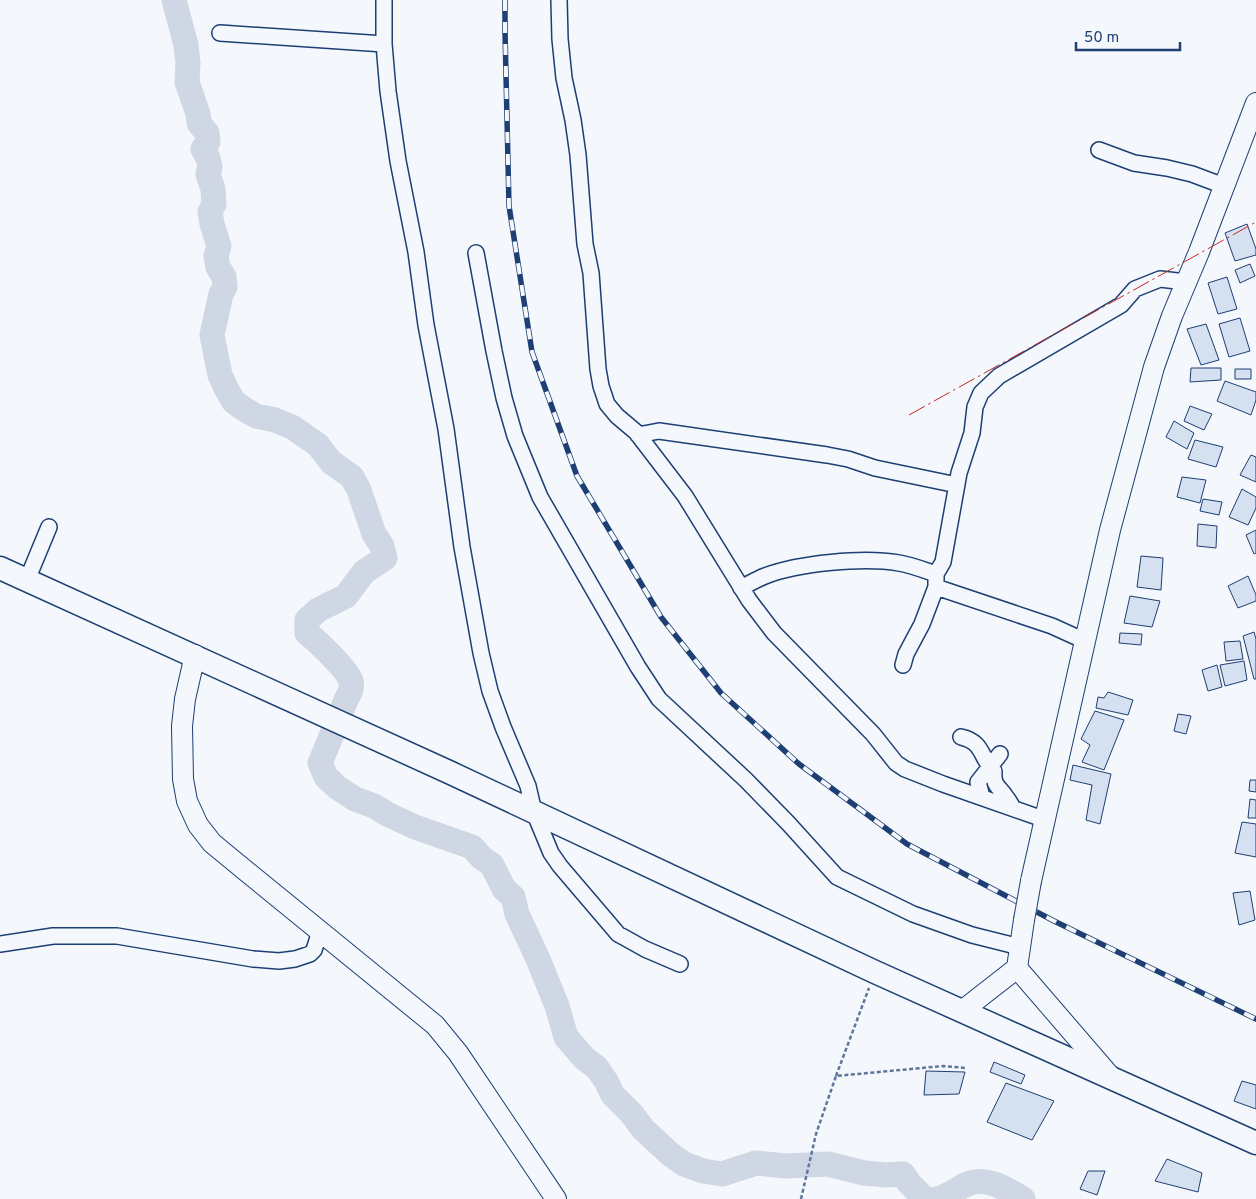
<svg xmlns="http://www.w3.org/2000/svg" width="1256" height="1199" viewBox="0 0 1256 1199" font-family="Overpass,sans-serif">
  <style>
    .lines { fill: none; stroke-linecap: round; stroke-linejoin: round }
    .river { stroke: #cfd7e4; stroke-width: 25 }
    .building { fill: #d5e0f0; stroke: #1d3f73 }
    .minor-casing { stroke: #1d3f73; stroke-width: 18 }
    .major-casing { stroke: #1d3f73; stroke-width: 22 }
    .highway-casing { stroke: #1d3f73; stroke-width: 25 }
    .path { stroke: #5e769c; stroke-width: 2.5; stroke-dasharray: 4 2.5; stroke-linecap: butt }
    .minor { stroke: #f4f7fb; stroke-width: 15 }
    .major { stroke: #f4f7fb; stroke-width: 20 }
    .highway { stroke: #f4f7fb; stroke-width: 22 }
    .rail-casing { stroke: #1d3f73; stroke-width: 5.5 }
    .rail { stroke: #f4f7fb; stroke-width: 4; stroke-dasharray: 11; stroke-linecap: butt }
    .major-bridge-casing { stroke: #1d3f73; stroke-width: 22; stroke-linecap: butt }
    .major-bridge { stroke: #f4f7fb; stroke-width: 20 }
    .power { stroke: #c62828; stroke-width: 1; stroke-dasharray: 18 4 2.5 4; stroke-linecap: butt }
  </style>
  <rect width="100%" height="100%" fill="#f4f7fb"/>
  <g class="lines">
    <path class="river" d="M174,0l12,45 2,18 -1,19 11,32 1,9 8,10 1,9 -5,7 5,9 2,9 -2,7 5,15 1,15 -4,8 2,12 7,22 -3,10 2,11 6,10 1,10 -4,7 -9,41 8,40 6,13 8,14 10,7 12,7 19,4 17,7 26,18 13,17 21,15 7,13 15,44 8,12 3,12 -21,14 -18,24 -28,14 -11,10v13c10,8 40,36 44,48 2,8 -2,13 -5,19l-26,63 6,14 12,11 17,11 19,7 13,8 28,13 57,20 10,11 10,7 12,24 9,8 4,17 21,45 19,47 9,31 18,21 13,10 9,13 7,14 19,19 11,15 27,25 14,10 19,7 19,3 34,-11 30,3 42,-2 36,9 22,2 17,-1 6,9 16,16
      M937,1199c12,-3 18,-9 28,-14 20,-10 42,4 58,14"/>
  </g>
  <path class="building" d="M1247,224l9,25v6l-21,6 -10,-28z
    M1250,264l5,12 -15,7 -5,-13z
    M1227,277l10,32 -19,5 -10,-31z
    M1240,318l10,33 -21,6 -10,-33z
    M1206,324l13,36 -18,5 -14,-36z
    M1191,368h30v12l-31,2z
    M1235,369h16v10h-16z
    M1225,381l31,11v8l-5,15 -34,-14z
    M1190,406l22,8 -8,16 -20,-9z
    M1174,421l20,12 -7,16 -21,-12z
    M1195,440l28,7 -7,20 -28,-8z
    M1251,455l5,2v25l-16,-7z
    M1182,477l24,3 -6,23 -23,-6z
    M1242,489l14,8v11l-8,17 -19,-8z
    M1203,499l19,3 -3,13 -19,-4z
    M1198,524l19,2 -1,22 -19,-2z
    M1256,530v23l-2,1 -8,-19z
    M1141,556l22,2 -2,32 -24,-3z
    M1248,576l8,19v6l-18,7 -10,-22z
    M1130,596l30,5 -8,26 -28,-4z
    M1254,632l2,7v40h-2l-11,-43z
    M1120,633l22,1 -1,11 -22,-2z
    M1240,641l3,18 -17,2 -2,-19z
    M1244,661l3,19 -22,6 -5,-21z
    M1217,665l5,22 -14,4 -6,-21z
    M1108,692l25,8 -5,15 -32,-7 2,-11 6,1z
    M1095,711l29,9 -20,50 -22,-8 8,-17 -9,-6z
    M1178,714l13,2 -5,18 -12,-3z
    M1073,765l38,9 -11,50 -14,-4 6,-35 -22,-5z
    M1250,780h6v12l-7,-1z
    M1250,799l6,1v18h-8z
    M1242,822l14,2v33l-21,-4z
    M1250,891l5,29 -16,5 -6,-32z
    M994,1062l31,13 -4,9 -31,-12z
    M926,1071l39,1 -6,22 -35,1z
    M1242,1081l14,4v24l-22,-8z
    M1006,1083l48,18 -22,39 -45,-18z
    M1167,1159l35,14 -4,19 -43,-11z
    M1088,1171h17l-8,24 -17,-6z"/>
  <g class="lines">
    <g class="minor-casing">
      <path id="minor" d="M384,0v44l4,47 10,70 18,91 10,73 20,104 16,118 19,106 9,38 13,36 25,59 6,26 17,41 9,13 58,68 27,15 35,15
        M559,0l1,39 4,39 9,42 5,35 7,89 6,29 7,96 3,17 6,18 10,12 19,16 49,64 64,104 25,33 99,101 23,29 9,6 38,15 100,35
        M220,33l164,11
        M1099,150l35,13 33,5 25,6 32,12
        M476,253l18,98 10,47 11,38 25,61 98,170 21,32 87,81 42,43 49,54 76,37 59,21 48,12
        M638,435l21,-4 168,24 21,4 27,9 82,17
        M27,580l22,-53
        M936,587l116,39 33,15
        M741,588c8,-4 16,-9 24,-12 33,-13 99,-19 134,-13 12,2 25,7 37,11
        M903,665l3,-11 16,-30 14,-37v-13l7,-12 16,-89 13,-40 3,-26 6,-14 18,-17 122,-71 14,-16 25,-10 26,3
        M961,737c23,5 19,21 33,34 -1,16 5,15 12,26 3,3 5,8 7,11
        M982,797l-4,-15 22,-28
        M0,944l53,-8h64l136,23 26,2 16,-2 15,-5 4,-4 6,-19"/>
    </g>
    <g class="major-casing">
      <path id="major" d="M195,655l-10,44 -3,27 1,53 4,22 11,24 14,18 34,28 189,154 23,28 98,146
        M1031,881l79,-351 44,-163 18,-51 27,-64 57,-149
        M1017,968l93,108
        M962,1011l55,-43 7,-48"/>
    </g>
    <g class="highway-casing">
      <path id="highway" d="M0,568l451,205 424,199 381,171"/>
    </g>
    <path class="path" d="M836,1076l33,-88
      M801,1199l15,-65 20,-58 107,-10 23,2"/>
    <use href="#minor" class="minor"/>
    <use href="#major" class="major"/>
    <use href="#highway" class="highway"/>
    <g class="rail-casing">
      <path id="rail" d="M505,0v31l4,175 23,146 45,124 84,141 60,76 78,71 108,80 147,77 202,98"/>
    </g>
    <use href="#rail" class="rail"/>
    <g class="major-bridge-casing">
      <path id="major-bridge" d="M1024,920l7,-39"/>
    </g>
    <use href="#major-bridge" class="major-bridge"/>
    <path class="power" d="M909,415l347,-193"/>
  </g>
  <path d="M1076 42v8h104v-8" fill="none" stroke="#1d3f73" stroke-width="2.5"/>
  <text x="1084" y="42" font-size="15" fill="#1d3f73" stroke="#f4f7fb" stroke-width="4" paint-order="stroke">50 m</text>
</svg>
